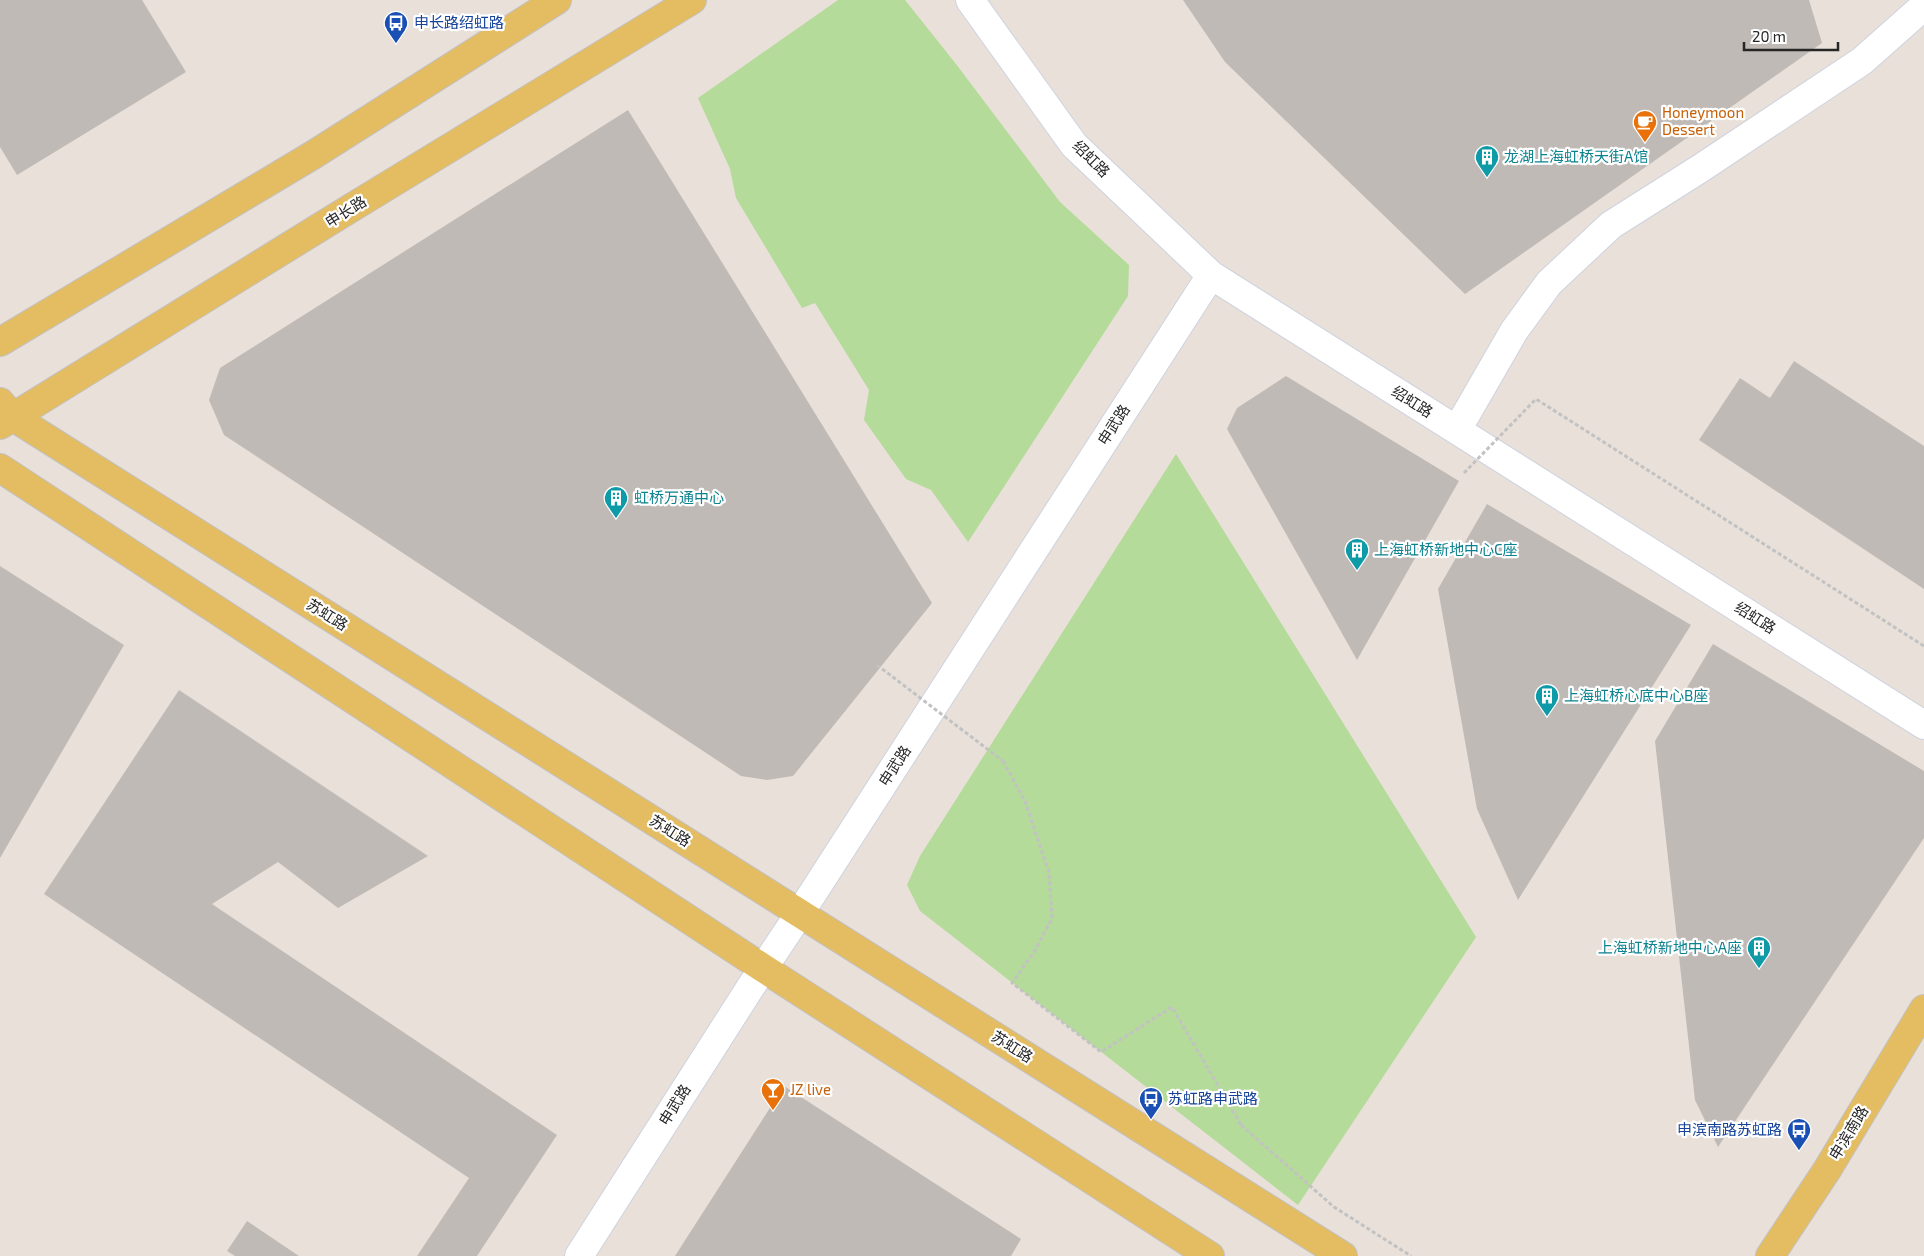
<svg xmlns="http://www.w3.org/2000/svg" width="1924" height="1256" viewBox="0 0 1924 1256" font-family="'Exo 2','Noto Sans SC',sans-serif">
  <style>
    .green { fill: #b4db99 }
    .building { fill: #c0bab6 }
    .lines { fill: none; stroke-linecap: round; stroke-linejoin: round }
    .minor-casing { stroke: #ced3df; stroke-width: 30 }
    .major-casing { stroke: #c2c2c2; stroke-width: 30 }
    .path { stroke: #c2c2c2; stroke-width: 3; stroke-dasharray: 4 2.5; stroke-linecap: butt }
    .minor { stroke: #fff; stroke-width: 28 }
    .major { stroke: #e4bc62; stroke-width: 28 }
    .path-bridge { stroke: #c2c2c2; stroke-width: 3; stroke-dasharray: 4 2.5; stroke-linecap: butt }
    .labels { text-anchor: middle; stroke-width: 4.5; stroke-linejoin: round; paint-order: stroke }
    .transit-label { font-size: 15px; fill: #164399; stroke: #fff; text-anchor: start }
    .food-label { font-size: 15px; fill: #c56008; stroke: #fff; text-anchor: start }
    .culture-label { font-size: 15px; fill: #0d838f; stroke: #fff; text-anchor: start }
    .street-label { font-size: 15px; fill: #262626; stroke: #fff }
  </style>
  <rect width="100%" height="100%" fill="#e8e0d9"/>
  <path class="green" d="M838,0h67l51,64 104,138 69,63 -1,31 -160,246 -37,-52 -25,-11 -42,-59 5,-30 -54,-87 -13,5 -66,-110 -6,-29 -32,-71z
    M1176,454l300,483 -178,268 -378,-294 -13,-26 13,-29z"/>
  <path class="building" d="M0,0h142l44,72 -169,103 -17,-28z
    M1183,0h626l13,43 -357,251 -240,-232z
    M628,110l304,493 -139,173 -26,4 -26,-4 -517,-341 -15,-35 11,-32z
    M1794,361l130,85v143l-225,-149 41,-62 30,20z
    M1286,376l173,105 -102,179 -130,-231 10,-21z
    M1487,504l204,121 -173,275 -41,-91 -39,-220z
    M0,566l124,79 -124,213z
    M1713,644l211,127v67l-206,309 -23,-47 -40,-359z
    M179,690l249,166 -90,52 -60,-46 -66,42 345,231 -80,121h-60l52,-78 -425,-284z
    M784,1086l237,153 -10,17h-336z
    M247,1221l52,35h-64l-8,-5z"/>
  <g class="lines">
    <g class="minor-casing">
      <path id="minor" d="M970,0l104,145 137,130 713,450
        M1457,430l57,-99 35,-48 62,-58 90,-57 161,-107 62,-55
        M579,1256l171,-268 50,-75 411,-638"/>
    </g>
    <g class="major-casing">
      <path id="major" d="M0,342l313,-187 244,-155
        M0,402l13,15 1330,839
        M0,425l351,-217 341,-208
        M0,468l763,500 447,288
        M1770,1256l57,-86 97,-161"/>
    </g>
    <path class="path" d="M1003,761l22,40 24,72 3,45 -18,34 -22,31 89,69 71,-45 69,118"/>
    <use href="#minor" class="minor"/>
    <use href="#major" class="major"/>
    <path class="path-bridge" d="M1464,473l72,-74 388,247
      M877,665l126,96
      M1241,1125l93,82 77,49"/>
  </g>
  <defs>
    <g id="bus-pin" transform="scale(1.25)"><path d="M0 17L-7.5 6A9.5 9.5 0 1 1 7.5 6Z" fill="#1a4fb4" stroke="#fff"/><path d="M-5-6H5V4H4V6H2V4H-2V6H-4V4H-5ZM-3.5-4V0h7V-4ZM-3.5 1.2v1.5H-2V1.2ZM2 1.2v1.5H3.5V1.2Z" fill="#fff"/></g>
    <g id="cafe-pin" transform="scale(1.25)"><path d="M0 17L-7.5 6A9.5 9.5 0 1 1 7.5 6Z" fill="#e8710a" stroke="#fff"/><path d="M-5.5-4.5H6V0H3Q3 3.5 0 3.5H-2.5Q-5.5 3.5-5.5 0ZM3-3.2v2h1.7v-2ZM-6 4.5H4V6H-6Z" fill="#fff"/></g>
    <g id="building-pin" transform="scale(1.25)"><path d="M0 17L-7.5 6A9.5 9.5 0 1 1 7.5 6Z" fill="#0f9aa8" stroke="#fff"/><path d="M-4-6H4V6H1V3H-1V6H-4ZM-2.5-4.3h1.7v1.8h-1.7ZM.8-4.3h1.7v1.8H.8ZM-2.5-1h1.7V.8h-1.7ZM.8-1h1.7V.8H.8Z" fill="#fff"/></g>
    <g id="bar-pin" transform="scale(1.25)"><path d="M0 17L-7.5 6A9.5 9.5 0 1 1 7.5 6Z" fill="#e8710a" stroke="#fff"/><path d="M-6-5H6L.8 .8V4.5H3.5V6h-7V4.5H-.8V.8Z" fill="#fff"/></g>
  </defs>
  <g fill-rule="evenodd">
    <use href="#bus-pin" x="396" y="23"/>
    <use href="#cafe-pin" x="1645" y="122"/>
    <use href="#building-pin" x="1487" y="157"/>
    <use href="#building-pin" x="616" y="498"/>
    <use href="#building-pin" x="1357" y="550"/>
    <use href="#building-pin" x="1547" y="696"/>
    <use href="#building-pin" x="1759" y="948"/>
    <use href="#bar-pin" x="773" y="1090"/>
    <use href="#bus-pin" x="1151" y="1099"/>
    <use href="#bus-pin" x="1799" y="1130"/>
  </g>
  <g class="labels">
    <g class="transit-label">
      <text x="414" y="28">申长路绍虹路</text>
      <text x="1168" y="1104">苏虹路申武路</text>
      <text x="1782" y="1135" text-anchor="end">申滨南路苏虹路</text>
    </g>
    <g class="food-label">
      <text x="1662" y="118">Honeymoon<tspan x="1662" dy="17">Dessert</tspan></text>
      <text x="790" y="1095">JZ live</text>
    </g>
    <g class="culture-label">
      <text x="1504" y="162">龙湖上海虹桥天街A馆</text>
      <text x="634" y="503">虹桥万通中心</text>
      <text x="1374" y="555">上海虹桥新地中心C座</text>
      <text x="1564" y="701">上海虹桥心底中心B座</text>
      <text x="1742" y="953" text-anchor="end">上海虹桥新地中心A座</text>
    </g>
    <g class="street-label">
      <text transform="translate(1091 159) rotate(45)" y="5">绍虹路</text>
      <text transform="translate(346 212) rotate(-32)" y="5">申长路</text>
      <text transform="translate(1412 402) rotate(32)" y="5">绍虹路</text>
      <text transform="translate(1114 425) rotate(-57)" y="5">申武路</text>
      <text transform="translate(327 615) rotate(32)" y="5">苏虹路</text>
      <text transform="translate(1755 618) rotate(32)" y="5">绍虹路</text>
      <text transform="translate(895 766) rotate(-57)" y="5">申武路</text>
      <text transform="translate(670 831) rotate(32)" y="5">苏虹路</text>
      <text transform="translate(1012 1047) rotate(32)" y="5">苏虹路</text>
      <text transform="translate(675 1105) rotate(-58)" y="5">申武路</text>
      <text transform="translate(1849 1133) rotate(-59)" y="5">申滨南路</text>
    </g>
  </g>
  <path d="M1744 42v8h94v-8" fill="none" stroke="#262626" stroke-width="2.5"/>
  <text x="1752" y="42" font-size="15" fill="#262626" stroke="#ffffff" stroke-width="4" paint-order="stroke">20 m</text>
</svg>
